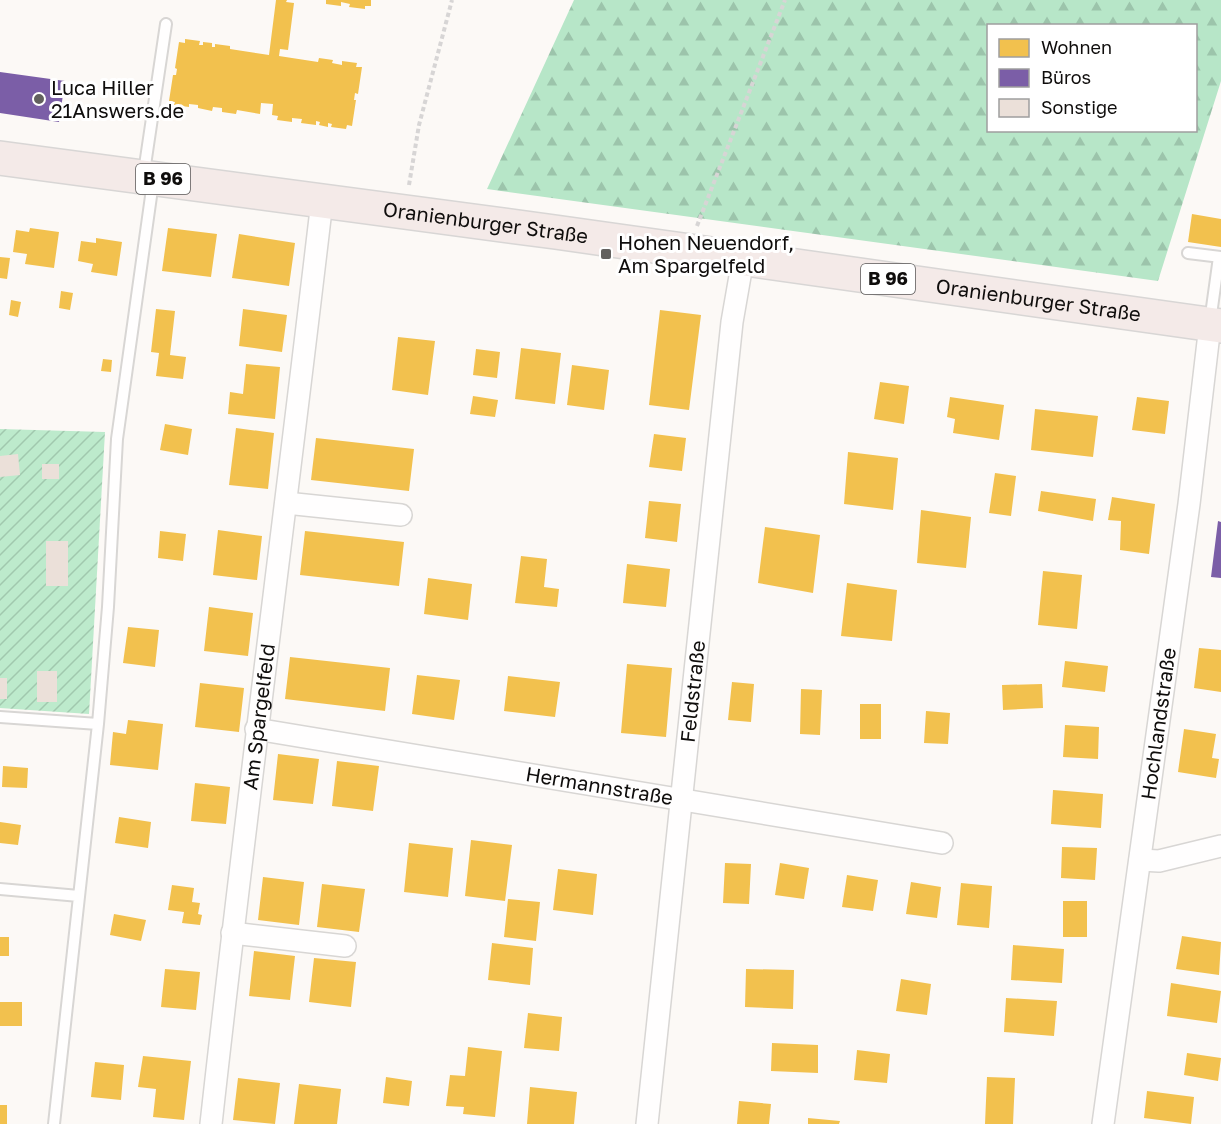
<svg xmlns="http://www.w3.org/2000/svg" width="1221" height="1124" viewBox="0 0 1221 1124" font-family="'Golos Text',sans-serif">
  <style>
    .forest { fill: url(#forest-firs); fill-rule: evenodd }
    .garden { fill: url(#garden-furrows) }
    .homes { fill: #f2c14e }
    .offices { fill: #7b5ea7 }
    .building { fill: #ebe0d9 }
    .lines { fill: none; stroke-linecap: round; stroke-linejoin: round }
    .service-casing { stroke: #d8d6d4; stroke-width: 14 }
    .minor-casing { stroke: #d8d6d4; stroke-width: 24 }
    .primary-casing { stroke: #d8d6d5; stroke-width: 36 }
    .path { stroke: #d7d5d5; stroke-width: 4; stroke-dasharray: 4.5 3; stroke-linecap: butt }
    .service { stroke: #fffefe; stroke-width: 10 }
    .minor { stroke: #fffefe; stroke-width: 21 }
    .primary { stroke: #f4eae8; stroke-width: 33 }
    .poi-dot { fill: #62605e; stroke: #fff; stroke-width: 2 }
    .labels { text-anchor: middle; stroke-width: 6; stroke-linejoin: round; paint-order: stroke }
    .shield { fill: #fff; stroke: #575655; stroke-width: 1.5 }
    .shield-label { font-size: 18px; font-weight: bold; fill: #0f0d0c }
    .poi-label { font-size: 20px; fill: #0f0d0c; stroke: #fff; text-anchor: start }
    .street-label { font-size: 20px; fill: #0f0d0c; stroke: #fff }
  </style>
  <defs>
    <pattern id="forest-firs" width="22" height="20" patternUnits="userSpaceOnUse" patternTransform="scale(1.5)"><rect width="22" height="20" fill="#b7e6c8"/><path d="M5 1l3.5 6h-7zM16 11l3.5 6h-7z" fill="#9cc4ab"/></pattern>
    <pattern id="garden-furrows" width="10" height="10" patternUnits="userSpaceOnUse" patternTransform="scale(1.5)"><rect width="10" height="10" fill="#bdeacc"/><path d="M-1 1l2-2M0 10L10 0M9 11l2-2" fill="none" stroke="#a1c8ae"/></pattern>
  </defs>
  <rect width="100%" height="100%" fill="#fcf9f6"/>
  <path class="forest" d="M574,0h647v81l-63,200 -671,-92zM988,26h208v104h-208z"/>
  <path class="garden" d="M0,429l105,3 -16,282 -89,-6z"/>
  <path class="homes" d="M276,0h11l-1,2 8,1 -6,47 -8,-1 -1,7 39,6 1,-4 14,2 -1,3 10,2v-4l15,2 -1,4h6l-4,27 -3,-1 -1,7h2l-4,26 -5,-1 -1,4 -15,-2 1,-3 -4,-1v4l-9,-2 1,-3 -4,-1v4l-15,-2 1,-4 -10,-1v4l-15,-2 1,-4 -6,-1 1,-11 -12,-1 -1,11 -23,-4 -1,4 -14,-2v-4l-9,-1 -1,4 -14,-3v-3l-9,-1v3l-15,-2 1,-3 -6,-1 4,-26h3l1,-6 -2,-1 4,-26 6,1v-4l15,2 -1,4h4v-3l9,1v4h3v-3l15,2v3l39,6z
    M326,0h45v6h-6v3l-16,-2 1,-3 -9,-2v4l-15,-2z
    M1192,214l29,5v28l-33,-5z
    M30,228l29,4 -5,36 -29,-4 2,-10 -14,-2 3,-22 13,2z
    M168,228l49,6 -6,43 -49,-6z
    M239,234l56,9 -6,43 -57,-8z
    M96,238l26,4 -5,34 -26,-4 2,-8 -15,-3 3,-20 15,2z
    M0,257l10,1 -3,21 -7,-1z
    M61,291l12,2 -3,17 -11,-2z
    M11,300l10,2 -3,15 -9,-2z
    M156,309l19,2 -5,44 16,2 -3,22 -27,-3 3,-23 -8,-1z
    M243,309l44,6 -5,37 -43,-6z
    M660,310l41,5 -12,95 -40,-5z
    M398,337l37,4 -7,54 -36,-5z
    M521,348l40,5 -6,51 -40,-5z
    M476,349l24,3 -3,26 -24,-3z
    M103,359l9,1 -1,12 -10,-1z
    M246,364l34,3 -5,52 -47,-5 2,-22 13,2z
    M572,365l37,5 -5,40 -37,-5z
    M880,382l29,4 -5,38 -30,-5z
    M473,396l25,4 -3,17 -25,-3z
    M950,397l54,8 -5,35 -46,-7 2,-14 -8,-2z
    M1137,397l32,4 -4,33 -33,-4z
    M1035,409l63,7 -5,41 -62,-7z
    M165,424l27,5 -4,26 -28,-5z
    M236,428l38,5 -6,56 -39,-4z
    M654,434l32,4 -4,33 -33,-4z
    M316,438l98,11 -5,42 -98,-11z
    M848,452l50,6 -5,52 -49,-6z
    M995,473l21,3 -5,40 -22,-3z
    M1041,491l55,8 -3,22 -55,-10z
    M1112,497l43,7 -6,50 -29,-4 1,-29 -13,-1z
    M649,501l32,3 -4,38 -32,-4z
    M921,510l50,7 -5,51 -49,-5z
    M765,527l55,8 -7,58 -55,-10z
    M218,530l44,6 -5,44 -44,-5z
    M160,531l26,3 -3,27 -25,-3z
    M305,531l99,11 -5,44 -99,-11z
    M521,556l26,3 -3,28 15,2 -2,18 -42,-4z
    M627,564l43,5 -4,38 -43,-4z
    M1043,571l39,4 -5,54 -39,-4z
    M428,578l44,6 -4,36 -44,-6z
    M847,583l50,7 -5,51 -51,-5z
    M209,607l44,6 -5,43 -44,-5z
    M128,627l31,3 -4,37 -32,-4z
    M1199,648l22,2v42l-27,-4z
    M290,657l100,11 -5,43 -100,-12z
    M1065,661l43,5 -3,26 -43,-5z
    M627,664l45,4 -6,69 -45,-4z
    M417,675l43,5 -6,40 -42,-6z
    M508,676l52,6 -5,35 -51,-6z
    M732,682l22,2 -3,38 -23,-2z
    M200,683l44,5 -5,44 -44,-5z
    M1042,684l1,24 -40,2 -1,-25z
    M801,689l21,1 -2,45 -20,-1z
    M860,704h21v35h-21z
    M926,711l24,2 -2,31 -24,-1z
    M128,720l35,4 -5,46 -48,-5 3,-33 13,2z
    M1065,725l34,2 -1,32 -35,-2z
    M1184,729l32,5 -4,24 7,1 -3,19 -38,-6z
    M278,754l41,5 -6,45 -40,-4z
    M337,761l42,5 -6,45 -41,-5z
    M3,766l25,2 -1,20 -25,-1z
    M195,783l35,4 -4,37 -35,-3z
    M1053,790l50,4 -2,34 -50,-4z
    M119,817l32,5 -3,26 -33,-5z
    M0,822l21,3 -3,20 -18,-2z
    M471,840l41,5 -7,56 -40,-5z
    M409,843l44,5 -5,49 -44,-5z
    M1062,847l35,1 -2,32 -34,-2z
    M725,863l26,1 -2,40 -26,-1z
    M780,863l29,5 -5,31 -29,-4z
    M558,869l39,5 -4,41 -40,-5z
    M847,875l31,5 -5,31 -31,-4z
    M263,877l41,5 -5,43 -41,-5z
    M911,882l30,5 -4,31 -31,-4z
    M961,883l31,3 -3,42 -32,-3z
    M322,884l43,5 -6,43 -42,-5z
    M172,885l22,3 -2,14 8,1 -2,11 4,1 -2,10 -18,-2 2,-11 -16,-2z
    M508,899l32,3 -4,39 -32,-4z
    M1063,901h24v36h-24z
    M114,914l32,6 -5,21 -31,-6z
    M1182,936l39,6 -2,33 -43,-6z
    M0,937h9v19h-9z
    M492,943l41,5 -3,37 -42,-5z
    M1013,945l51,4 -2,34 -51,-3z
    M254,951l41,5 -5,44 -41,-4z
    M314,958l42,4 -5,45 -42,-5z
    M165,969l35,3 -4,38 -35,-3z
    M746,969l48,1 -1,39 -48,-2z
    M901,979l30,5 -4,31 -31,-4z
    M1171,983l50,8 -4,32 -50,-7z
    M1006,998l51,3 -3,35 -50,-4z
    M0,1002h22v24h-22z
    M528,1013l34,4 -3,34 -35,-3z
    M772,1043l46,2v28l-47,-2z
    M468,1047l34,4 -7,66 -32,-3 1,-7 -18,-1 4,-31 15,1z
    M857,1050l33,4 -3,29 -33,-3z
    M1187,1053l34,5 -3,23 -34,-6z
    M143,1056l48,5 -7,59 -31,-3 3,-28 -18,-2z
    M95,1062l29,3 -3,35 -30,-3z
    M386,1077l26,4 -3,25 -26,-3z
    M987,1077l28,1 -2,46h-28z
    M238,1078l42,5 -5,41 -42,-4z
    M299,1084l42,5 -4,35h-43z
    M530,1087l47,5 -3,32h-47z
    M1147,1091l47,6 -3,27 -47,-6z
    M739,1101l32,3 -2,20h-32z
    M0,1105h7v19h-7z
    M808,1118l32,3 -1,3h-31z"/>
  <path class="offices" d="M0,72l65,9 -6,41 -59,-9z
    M1218,521l3,1v56l-10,-1z"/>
  <path class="building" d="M18,454l2,21 -20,2v-21z
    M42,464h17v15h-17z
    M46,541h22v45h-22z
    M37,671h20v31h-20z
    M0,678h7v21h-7z"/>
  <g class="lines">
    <g class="service-casing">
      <path id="service" d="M144,172l22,-148
        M1188,253l33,4
        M1210,322l9,-65
        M0,717l98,7
        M0,889l79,7
        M54,1124l44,-400 10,-117 9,-168 36,-257"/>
    </g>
    <g class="minor-casing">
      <g id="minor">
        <path d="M286,503l115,12"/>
        <path id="s1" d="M256,729l686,114"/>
        <path d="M1140,860l19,1 62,-15"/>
        <path d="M232,933l113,13"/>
        <path id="s2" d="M211,1124c34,-308 75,-615 111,-923"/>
        <path id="s3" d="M647,1124l85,-802 11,-63"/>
        <path id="s4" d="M1103,1124l86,-620 21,-179"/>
      </g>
    </g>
    <g class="primary-casing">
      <g id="primary">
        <path id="s5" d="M0,158l555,74 666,94"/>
      </g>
    </g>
    <path class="path" d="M409,185l10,-60 33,-125
      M697,226l88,-226"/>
    <use href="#service" class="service"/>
    <use href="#minor" class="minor"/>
    <use href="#primary" class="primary"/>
  </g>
  <g class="poi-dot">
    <circle cx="39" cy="99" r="6"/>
    <rect x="600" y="248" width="12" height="12" rx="3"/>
  </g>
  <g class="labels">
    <g class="shield">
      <rect x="136" y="164" width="54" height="30" rx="4.5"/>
      <rect x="861" y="264" width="54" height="30" rx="4.5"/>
    </g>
    <g class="shield-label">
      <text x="163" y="185">B 96</text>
      <text x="888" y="285">B 96</text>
    </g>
    <g class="poi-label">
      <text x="51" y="95">Luca Hiller<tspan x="51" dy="23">21Answers.de</tspan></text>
      <text x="618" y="250">Hohen Neuendorf,<tspan x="618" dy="23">Am Spargelfeld</tspan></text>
    </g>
    <g class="street-label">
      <text dy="7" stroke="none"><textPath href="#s5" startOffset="490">Oranienburger Straße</textPath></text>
      <text dy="7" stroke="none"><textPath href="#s5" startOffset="1048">Oranienburger Straße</textPath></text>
      <text dy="7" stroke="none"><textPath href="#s3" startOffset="435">Feldstraße</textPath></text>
      <text dy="7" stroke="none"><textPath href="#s2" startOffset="410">Am Spargelfeld</textPath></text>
      <text dy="7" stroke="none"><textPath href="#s4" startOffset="404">Hochlandstraße</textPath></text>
      <text dy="7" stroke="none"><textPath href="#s1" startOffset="348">Hermannstraße</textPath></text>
    </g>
  </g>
  <rect x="987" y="24" width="210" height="108" fill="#ffffff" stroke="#9f9e9e" stroke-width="1.5"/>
  <rect x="999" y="39" width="30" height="18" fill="#f2c14e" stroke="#9f9e9e" stroke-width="1.5"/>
  <text x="1041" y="54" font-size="18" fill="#0f0d0c">Wohnen</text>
  <rect x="999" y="69" width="30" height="18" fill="#7b5ea7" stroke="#9f9e9e" stroke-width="1.5"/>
  <text x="1041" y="84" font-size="18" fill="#0f0d0c">Büros</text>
  <rect x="999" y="99" width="30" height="18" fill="#ebe0d9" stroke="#9f9e9e" stroke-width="1.5"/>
  <text x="1041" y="114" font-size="18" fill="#0f0d0c">Sonstige</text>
</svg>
